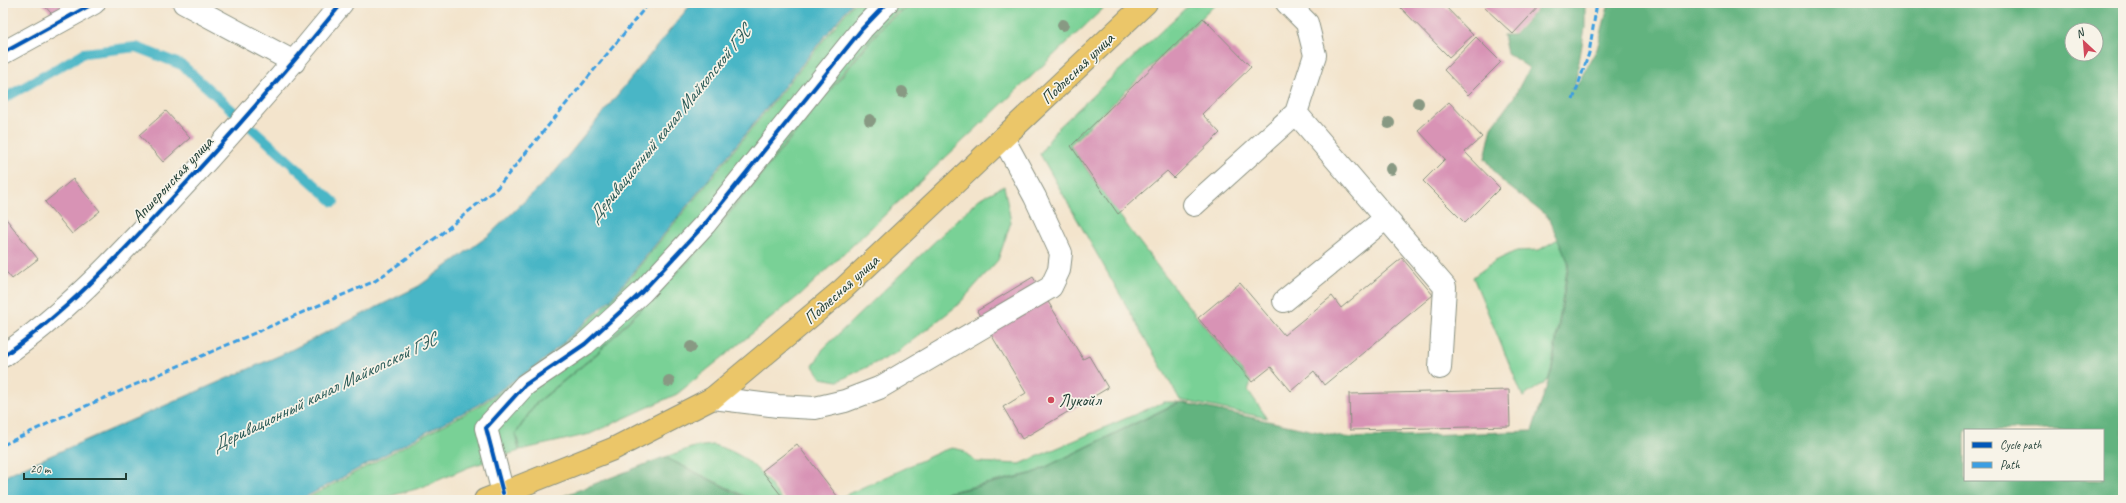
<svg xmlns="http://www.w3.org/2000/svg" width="2126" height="503" viewBox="0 0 2126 503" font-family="Caveat,sans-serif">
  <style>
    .green { fill: #79d196; stroke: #4c8765 }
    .forest { fill: #62b37f; stroke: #40785a; fill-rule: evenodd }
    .water { fill: #49b6c6; stroke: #347a7d }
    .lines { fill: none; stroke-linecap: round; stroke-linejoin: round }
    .stream { stroke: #49b6c6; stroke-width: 10 }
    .building { fill: #d893b5 }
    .minor-casing { stroke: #899080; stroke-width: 24 }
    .major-casing { stroke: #899080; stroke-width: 24 }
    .minor { stroke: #fff; stroke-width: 22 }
    .major { stroke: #ebc669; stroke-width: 22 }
    .quiet { stroke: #3c9ee2; stroke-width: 3; stroke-dasharray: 6 3; stroke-linecap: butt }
    .cycleway-casing { stroke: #f7f3e8; stroke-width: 6 }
    .cycleway { stroke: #0057b8; stroke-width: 4 }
    .tree { fill: #889983 }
    .poi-dot { fill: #d1495b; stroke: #f7f3e8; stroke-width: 1.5 }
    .labels { text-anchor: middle; stroke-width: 3.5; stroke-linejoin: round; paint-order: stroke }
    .street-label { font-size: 17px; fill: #1f3d34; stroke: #f7f3e8 }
    .poi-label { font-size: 17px; fill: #1f3d34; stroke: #f7f3e8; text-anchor: start }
    .water-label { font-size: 18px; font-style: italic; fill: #2a5b58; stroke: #f7f3e8 }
  </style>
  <rect width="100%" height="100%" fill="#f7f3e8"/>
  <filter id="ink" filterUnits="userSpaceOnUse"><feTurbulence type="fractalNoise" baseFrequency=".025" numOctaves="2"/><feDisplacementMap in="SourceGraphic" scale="8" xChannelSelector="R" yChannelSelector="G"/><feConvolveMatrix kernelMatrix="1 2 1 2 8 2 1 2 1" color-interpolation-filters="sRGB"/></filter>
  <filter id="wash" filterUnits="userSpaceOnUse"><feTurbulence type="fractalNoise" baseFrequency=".012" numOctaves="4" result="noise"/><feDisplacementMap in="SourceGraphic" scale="16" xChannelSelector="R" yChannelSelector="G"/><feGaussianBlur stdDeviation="0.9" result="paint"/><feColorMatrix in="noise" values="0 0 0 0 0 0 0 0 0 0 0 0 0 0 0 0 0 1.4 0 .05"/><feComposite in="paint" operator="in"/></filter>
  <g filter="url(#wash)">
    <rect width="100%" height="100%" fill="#f3e4cc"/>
    <path class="green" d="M854,3h58l-25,16 -186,227 -104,107 -62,51 -20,30 4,17 -50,16 -49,21 -30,8 -33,4h-53l177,-95 62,-42 69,-63z
      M915,3h194l-308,291 -124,100 -87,40 -70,16 -4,-16 19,-29 62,-51 104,-106 186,-227z
      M1191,3h26l-147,142c56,82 116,161 181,237l-3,8 19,28 -87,-18 -140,-246 16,-24z
      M1004,186l7,36 -13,38 -40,45 -62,48 -58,28 -17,-3 -8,-12 10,-17 156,-150z
      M1558,239l10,23 -17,108 -3,10 -25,17 -50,-120 22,-16 21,-10 23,-1z
      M1164,402h14l-145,71 -120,27h-78l107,-49 10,-3 10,2 14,12 44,2z
      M713,445c37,10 47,26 69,55h-29l-88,-43 29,-10z"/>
    <path class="forest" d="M1543,3h42v25l-11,62 23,-41 12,-46h514v497h-1205l114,-26 148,-72 166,36 186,-7 20,-61 17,-107 -21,-46 -45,-35 -18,-24 7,-31 22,-30 15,-29 -22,-15 -4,-18h11zM2072,30h24v24h-24zM1965,430h138v50h-138z
      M664,457l86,43h-197z"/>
    <path class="water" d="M692,3h160l-240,295 -69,63 -62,42 -181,97h-297v-22l10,-6 270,-118 136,-68 69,-50 66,-63z"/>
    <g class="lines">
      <path class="stream" d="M3,99l81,-46 52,-6 46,18 152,137"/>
    </g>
    <g id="blocks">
      <path class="building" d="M42,3h37l-20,19z
        M1396,3h46l31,32 -24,22z
        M1488,3h54l-29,31 -29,-27z
        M1203,18l48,49 -49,47 18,19 -46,45 -7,-7 -49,43 -47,-68z
        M1476,37l25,25 -33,33 -24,-25z
        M1449,102l33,35 -17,15 35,36 -35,35 -42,-42 22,-22 -27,-29z
        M166,111l24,27 -27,24 -24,-27z
        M73,179l27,32 -28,23 -27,-32z
        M3,215l35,44 -26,20 -9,-11z
        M1402,258l31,37 -109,90 -10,-14 -23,20 -20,-24 -19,15 -54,-64 42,-35 44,52 48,-39 9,12z
        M1033,277l50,82 6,-3 19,32 -86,51 -19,-32 23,-14 -49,-82z
        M1509,390l1,36 -160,4 -1,-36z
        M797,444l41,53 -5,3h-48l-23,-29z"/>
    </g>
  </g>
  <g filter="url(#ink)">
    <use href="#blocks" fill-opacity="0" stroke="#899080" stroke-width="1"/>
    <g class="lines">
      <g class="minor-casing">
        <path id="minor" d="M184,3l110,59
          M1287,3l20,20 8,32 -19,58 149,174 -5,81
          M3,53l91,-50
          M1194,205l102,-92
          M1284,301l102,-83
          M3,356c60,-41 111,-95 160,-148 62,-66 122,-135 179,-205
          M713,398l65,8 37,2 30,-7 34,-13 172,-101 8,-17 2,-17 -26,-56 -32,-59
          M503,493l-17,-65 39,-43 60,-41 57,-52 63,-68 157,-195 25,-26"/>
      </g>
      <g class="major-casing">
        <path id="major" d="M485,500l128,-51 100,-51 129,-108 304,-287"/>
      </g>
      <use href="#minor" class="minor"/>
      <use href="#major" class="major"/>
      <path class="quiet" d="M1573,100l16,-47 8,-50
        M3,445l69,-33 303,-131 66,-47 56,-46 152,-185"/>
      <g class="cycleway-casing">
        <path id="cycleway" d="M3,53l91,-50
          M3,356c60,-41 111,-95 160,-148 62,-66 122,-135 179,-205
          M503,493l-17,-65 39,-43 60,-41 57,-52 63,-68 157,-195 25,-26"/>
      </g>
      <use href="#cycleway" class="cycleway"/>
    </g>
    <g class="tree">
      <circle cx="1063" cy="25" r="6"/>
      <circle cx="902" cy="92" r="6"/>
      <circle cx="1418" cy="103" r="6"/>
      <circle cx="870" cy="120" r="6"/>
      <circle cx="1389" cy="123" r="6"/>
      <circle cx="1391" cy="169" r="6"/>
      <circle cx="691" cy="347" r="6"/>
      <circle cx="669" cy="381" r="6"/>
    </g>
  </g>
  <circle class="poi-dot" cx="1051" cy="400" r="4"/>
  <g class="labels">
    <g class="street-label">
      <text transform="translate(1077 68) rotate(-44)" y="6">Подлесная улица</text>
      <text transform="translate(172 179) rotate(-47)" y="6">Апшеронская улица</text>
      <text transform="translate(841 289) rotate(-42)" y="6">Подлесная улица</text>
    </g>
    <g class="poi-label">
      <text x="1059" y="406">Лукойл</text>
    </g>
    <g class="water-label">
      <text transform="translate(669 124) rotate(-51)" y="6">Деривационный канал Майкопской ГЭС</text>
      <text transform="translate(324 392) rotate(-26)" y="6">Деривационный канал Майкопской ГЭС</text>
    </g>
  </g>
  <rect width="2126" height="503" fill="none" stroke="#f7f3e8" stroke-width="16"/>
  <rect x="1964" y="429" width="140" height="52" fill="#f7f3e8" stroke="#a1aaa0"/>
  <rect x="1972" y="442" width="20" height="6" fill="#0057b8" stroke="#a1aaa0"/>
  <text x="2000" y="449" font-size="12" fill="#1f3d34">Cycle path</text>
  <rect x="1972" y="462" width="20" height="6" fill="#3c9ee2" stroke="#a1aaa0"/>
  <text x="2000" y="469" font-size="12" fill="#1f3d34">Path</text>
  <g transform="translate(2084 42) rotate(334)"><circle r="19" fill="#f7f3e8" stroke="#a1aaa0"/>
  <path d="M0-3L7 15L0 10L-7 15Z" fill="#d1495b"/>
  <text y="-6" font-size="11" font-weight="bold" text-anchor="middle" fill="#1f3d34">N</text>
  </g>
  <path d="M24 473v6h102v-6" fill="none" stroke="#1f3d34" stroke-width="2"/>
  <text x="30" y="473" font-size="12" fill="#1f3d34" stroke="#f7f3e8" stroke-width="3" paint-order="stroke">20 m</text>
</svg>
